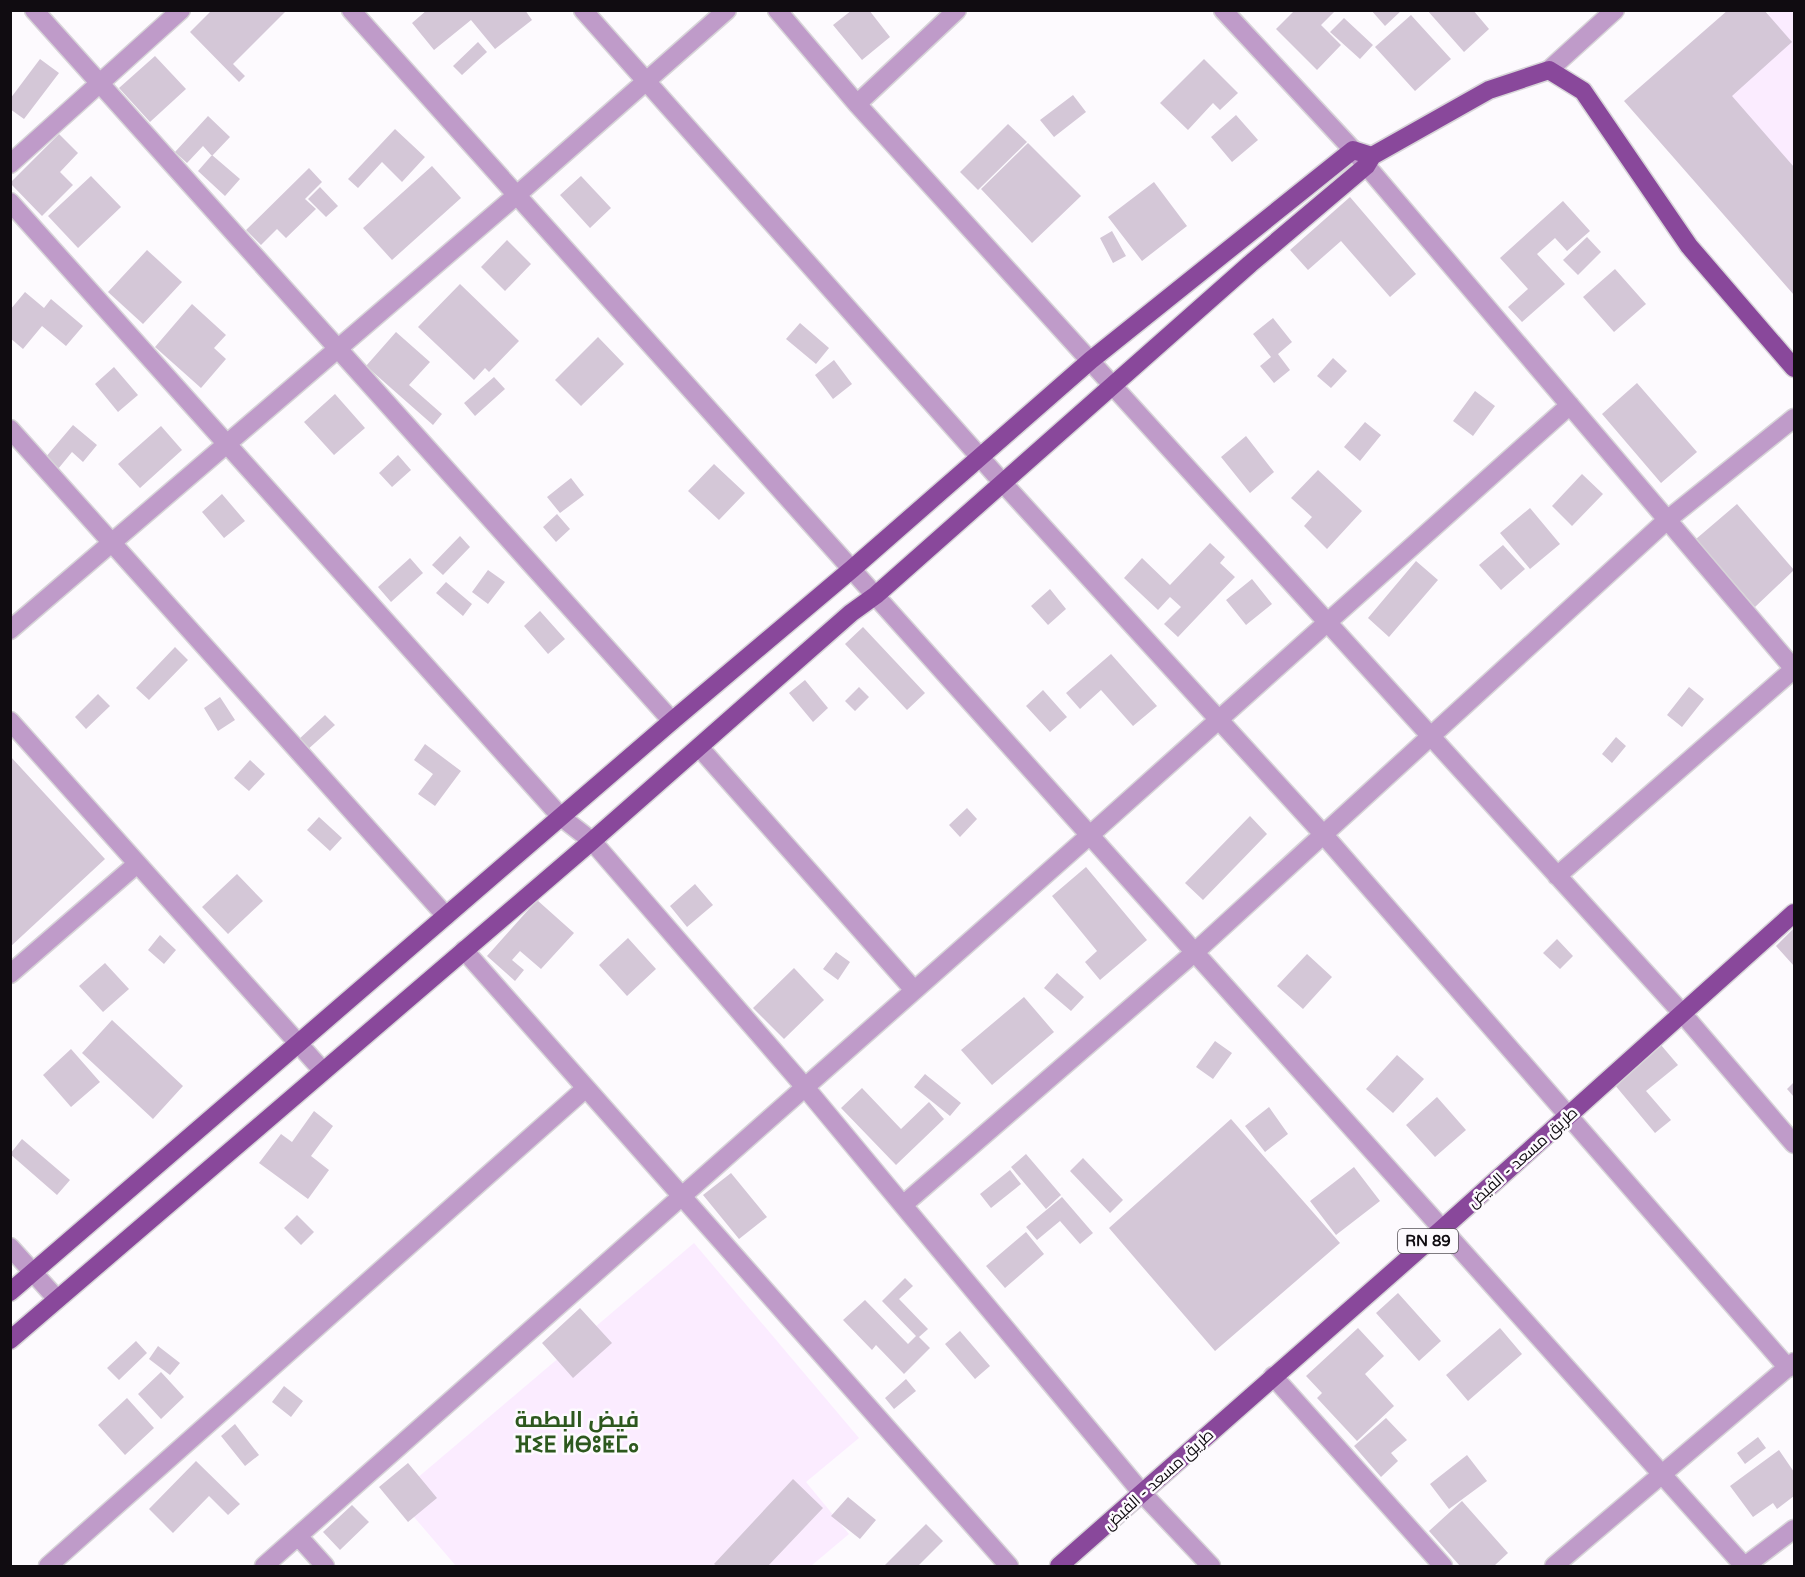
<svg xmlns="http://www.w3.org/2000/svg" width="1805" height="1577" viewBox="0 0 1805 1577" font-family="'Varela Round',Cairo,'Noto Sans Tifinagh',sans-serif">
  <style>
    .built { fill: #fbecff }
    .building { fill: #d4c7d7 }
    .lines { fill: none; stroke-linecap: round; stroke-linejoin: round }
    .minor-casing { stroke: #d7d4d8; stroke-width: 21 }
    .major-casing { stroke: #d7d4d8; stroke-width: 21 }
    .minor { stroke: #bf9bc9; stroke-width: 18 }
    .major { stroke: #89489b; stroke-width: 18 }
    .labels { text-anchor: middle; stroke-width: 5; stroke-linejoin: round; paint-order: stroke }
    .shield { fill: #fdfafe; stroke: #575358; stroke-width: 1.5 }
    .shield-label { font-size: 15px; font-weight: bold; fill: #100c11 }
    .street-label { font-size: 16px; fill: #100c11; stroke: #fdfafe }
    .district-label { font-size: 22px; font-weight: bold; fill: #2d581e; stroke: #fdfafe }
  </style>
  <rect width="100%" height="100%" fill="#fdfafe"/>
  <path class="built" d="M1772,11h22v279l-145,-180z
    M694,1243l165,195 -53,44 43,52 -38,32h-355l-60,-70z"/>
  <path class="building" d="M212,10h75l-54,54 12,12 -6,6 -49,-50z
    M427,10h98l7,10 -37,29 -24,-29 -37,30 -22,-27z
    M852,10h17l21,27 -28,23 -29,-35z
    M1295,10h41l-15,15 20,20 -24,25 -41,-41z
    M1371,10h31l-17,16z
    M1427,10h46l16,19 -25,23z
    M1728,10h36l28,32 -60,54 62,71v128l-170,-194z
    M1411,15l40,44 -36,32 -40,-44z
    M1344,18l29,27 -13,14 -30,-27z
    M478,42l9,10 -25,23 -9,-9z
    M155,56l31,33 -36,33 -31,-34z
    M40,59l19,14 -35,46 -14,-10v-10z
    M1204,59l34,34 -18,17 -7,-7 -25,27 -28,-27z
    M1073,95l13,17 -32,25 -14,-17z
    M1236,115l22,25 -26,22 -21,-25z
    M208,116l22,21 -18,19 -9,-10 -16,17 -12,-11z
    M1008,124l19,18 -49,48 -18,-18z
    M395,129l30,28 -23,25 -20,-20 -24,26 -10,-9z
    M59,134l19,19 -18,19 13,13 -31,31 -32,-33z
    M1028,143l53,53 -49,47 -51,-54z
    M212,155l28,24 -15,17 -27,-25z
    M432,166l29,32 -69,62 -29,-32z
    M309,168l13,14 -17,17 11,10 -30,29 -9,-9 -16,16 -15,-15z
    M91,176l30,31 -43,41 -30,-32z
    M581,176l30,32 -21,20 -30,-33z
    M1154,182l33,44 -45,35 -34,-44z
    M320,187l18,19 -12,11 -18,-18z
    M1350,197l66,77 -26,23 -49,-56 -33,29 -18,-20z
    M1563,201l27,30 -23,20 -12,-13 -18,16 28,30 -43,38 -14,-15 20,-18 -28,-31z
    M1112,231l14,25 -13,7 -13,-25z
    M1587,237l14,15 -23,23 -15,-15z
    M507,240l24,24 -26,27 -24,-24z
    M147,250l35,32 -39,42 -35,-32z
    M1615,269l31,35 -32,28 -31,-35z
    M460,284l59,57 -30,31 -4,-4 -11,12 -56,-53z
    M25,292l19,16 7,-9 32,27 -17,20 -24,-20 -19,23 -13,-11v-28z
    M192,304l34,31 -12,13 12,11 -25,29 -46,-41z
    M1273,318l19,24 -14,12 12,16 -16,13 -14,-17 11,-9 -18,-23z
    M800,323l29,25 -13,16 -30,-25z
    M396,332l34,30 -21,23 33,29 -9,11 -67,-59z
    M598,337l26,27 -43,42 -26,-26z
    M1333,358l14,13 -16,17 -14,-12z
    M834,360l18,24 -19,15 -18,-24z
    M114,367l24,28 -20,17 -23,-28z
    M494,377l11,12 -30,27 -11,-13z
    M1637,383l60,69 -36,31 -59,-69z
    M1475,391l20,15 -22,30 -20,-15z
    M335,394l30,34 -31,27 -30,-33z
    M1365,422l16,13 -21,26 -16,-14z
    M73,425l24,20 -14,17 -11,-10 -14,17 -13,-11z
    M161,426l21,24 -42,38 -22,-24z
    M1246,436l28,36 -24,21 -29,-36z
    M398,455l13,15 -19,17 -13,-14z
    M714,464l31,29 -26,27 -31,-29z
    M1318,470l44,41 -35,38 -23,-23 8,-9 -21,-19z
    M1582,474l21,20 -31,32 -20,-20z
    M571,478l13,17 -24,18 -13,-16z
    M222,494l23,27 -21,17 -22,-26z
    M1737,504l57,66 -39,37 -59,-68z
    M1530,508l30,36 -30,25 -30,-36z
    M557,514l13,15 -14,13 -13,-15z
    M460,536l10,11 -27,28 -11,-10z
    M1210,543l15,14 -5,6 15,14 -57,60 -14,-13 17,-17 -11,-10 -12,13 -34,-32 18,-20 28,27z
    M1503,545l22,24 -24,21 -22,-25z
    M410,558l13,15 -32,29 -13,-15z
    M1416,561l22,19 -49,57 -21,-19z
    M488,570l17,12 -17,22 -16,-12z
    M1252,579l20,25 -26,21 -20,-25z
    M446,582l26,22 -9,12 -27,-23z
    M1050,589l16,20 -18,16 -17,-19z
    M540,611l25,28 -17,15 -24,-28z
    M863,627l62,66 -18,17 -62,-66z
    M175,647l13,13 -39,40 -13,-12z
    M1111,654l46,52 -24,20 -32,-36 -21,19 -14,-16z
    M805,680l23,28 -15,14 -24,-29z
    M859,687l10,10 -14,14 -10,-10z
    M1689,687l15,12 -22,28 -15,-12z
    M1043,690l24,27 -17,15 -24,-26z
    M98,694l12,12 -24,23 -11,-12z
    M220,697l15,23 -17,11 -14,-23z
    M325,715l10,10 -29,26 -9,-10z
    M1616,737l10,9 -14,17 -10,-9z
    M425,744l36,27 -26,35 -17,-12 15,-20 -19,-14z
    M10,756l95,103 -95,88z
    M250,760l15,14 -16,17 -15,-13z
    M967,808l10,11 -17,18 -11,-12z
    M1250,816l17,18 -64,66 -18,-17z
    M319,817l23,21 -12,13 -23,-21z
    M1086,867l61,73 -47,40 -15,-18 12,-11 -45,-55z
    M237,874l26,27 -35,33 -26,-27z
    M695,884l18,21 -26,22 -17,-21z
    M537,900l37,33 -33,36 -21,-18 -8,9 12,10 -9,11 -28,-25z
    M1794,928v38l-18,-20z
    M160,935l16,15 -12,14 -16,-14z
    M628,938l28,31 -29,27 -28,-31z
    M1557,939l16,17 -13,13 -17,-16z
    M836,952l14,10 -12,18 -15,-11z
    M1307,954l25,23 -29,32 -26,-23z
    M105,963l24,26 -26,23 -24,-26z
    M794,968l30,32 -40,39 -31,-31z
    M1057,973l27,24 -13,14 -27,-23z
    M1024,997l30,35 -62,53 -31,-35z
    M112,1020l71,66 -30,33 -71,-66z
    M1215,1041l17,12 -19,26 -17,-12z
    M1661,1045l17,20 -32,26 25,29 -16,13 -41,-49z
    M71,1049l29,33 -29,25 -28,-32z
    M1397,1055l27,24 -31,34 -27,-24z
    M925,1074l36,29 -11,13 -36,-29z
    M1794,1082v15l-7,-8z
    M862,1088l39,41 28,-27 15,17 -48,46 -55,-57z
    M1437,1097l29,33 -31,27 -29,-32z
    M1269,1107l19,27 -23,18 -20,-26z
    M314,1111l19,15 -22,30 18,14 -21,29 -49,-36 22,-29 11,8z
    M1231,1119l109,124 -125,108 -106,-123z
    M22,1139l48,41 -13,15 -47,-41z
    M1026,1154l35,41 -15,14 -35,-42z
    M1083,1158l40,42 -13,13 -40,-42z
    M1354,1167l26,34 -44,34 -26,-34z
    M1010,1170l11,14 -30,24 -11,-14z
    M731,1173l36,44 -28,22 -36,-44z
    M1062,1197l31,36 -13,11 -20,-23 -23,19 -11,-13z
    M297,1215l17,17 -13,13 -17,-17z
    M1026,1232l18,22 -39,34 -19,-22z
    M905,1278l8,8 -14,13 29,30 -9,8 11,11 -26,26 -28,-29 -4,5 -29,-30 22,-20 43,44 8,-8 -34,-35z
    M1398,1293l43,48 -22,20 -43,-48z
    M580,1308l32,35 -39,35 -31,-35z
    M1358,1328l26,28 -19,18 29,32 -37,35 -40,-43 5,-5 -16,-17z
    M1500,1328l22,26 -54,47 -22,-26z
    M960,1331l30,35 -15,13 -30,-35z
    M136,1341l11,12 -28,27 -12,-12z
    M158,1346l22,17 -10,12 -21,-16z
    M161,1372l23,25 -23,22 -23,-25z
    M906,1379l10,12 -22,18 -9,-11z
    M284,1386l19,15 -12,16 -19,-15z
    M127,1398l27,30 -29,27 -27,-30z
    M1386,1418l21,22 -16,13 7,8 -17,16 -27,-31z
    M235,1424l24,31 -14,11 -24,-30z
    M1758,1437l8,11 -21,16 -8,-11z
    M1779,1450l15,22v24l-17,13 -4,-6 -20,14 -23,-31z
    M1467,1455l20,26 -38,28 -19,-25z
    M196,1461l44,43 -12,11 -19,-19 -36,37 -24,-24z
    M408,1463l29,35 -29,24 -29,-35z
    M793,1479l30,29 -55,58h-51l-3,-2z
    M848,1497l28,23 -16,19 -29,-23z
    M1462,1501l46,52 -14,13h-34l-31,-35z
    M352,1505l17,17 -29,28 -17,-18z
    M926,1524l17,17 -25,25h-34z"/>
  <g class="lines">
    <g class="minor-casing">
      <path id="minor" d="M34,10l638,711
        M351,10l1393,1556
        M583,10l419,472 321,352 465,534
        M777,10l80,94 825,909 112,131
        M1223,10l130,140 441,519
        M1549,70l66,-60
        M857,104l100,-94
        M10,164l171,-154
        M10,202l551,615 31,24 212,245 338,407 69,73
        M10,429l436,487
        M10,630l508,-436 209,-184
        M10,721l312,349
        M699,747l215,243
        M1557,876l237,-207
        M464,950l545,616
        M10,974l127,-110
        M903,1205l292,-253 472,-432 127,-102
        M10,1247l47,52
        M1273,1376l170,190
        M298,1536l27,30
        M48,1566l538,-478
        M264,1566l826,-731 480,-430
        M1554,1566l240,-204
        M1745,1566l49,-37"/>
    </g>
    <g class="major-casing">
      <path id="major" d="M10,1292l662,-571 180,-152 239,-209 262,-210 19,6
        M10,1340l582,-499 259,-228 25,-18 374,-331 116,-98 6,-10 117,-66 60,-20 34,21 106,155 105,122
        M1059,1566l383,-337 352,-316"/>
    </g>
    <use href="#minor" class="minor"/>
    <use href="#major" class="major"/>
  </g>
  <g class="labels">
    <rect class="shield" x="1398" y="1229" width="60" height="24" rx="4.5"/>
    <g class="shield-label">
      <text x="1428" y="1246">RN 89</text>
    </g>
    <g class="street-label">
      <text transform="translate(1522 1157) rotate(-42)" y="6">طريق مسعد - الفيض</text>
      <text transform="translate(1158 1479) rotate(-42)" y="6">طريق مسعد - الفيض</text>
    </g>
    <g class="district-label">
      <text x="577" y="1427">فيض البطمة<tspan x="577" dy="25">ⴼⵉⴹ ⵍⴱⵓⵟⵎⴰ</tspan></text>
    </g>
  </g>
  <rect width="1805" height="1577" fill="none" stroke="#100c11" stroke-width="24"/>
</svg>
